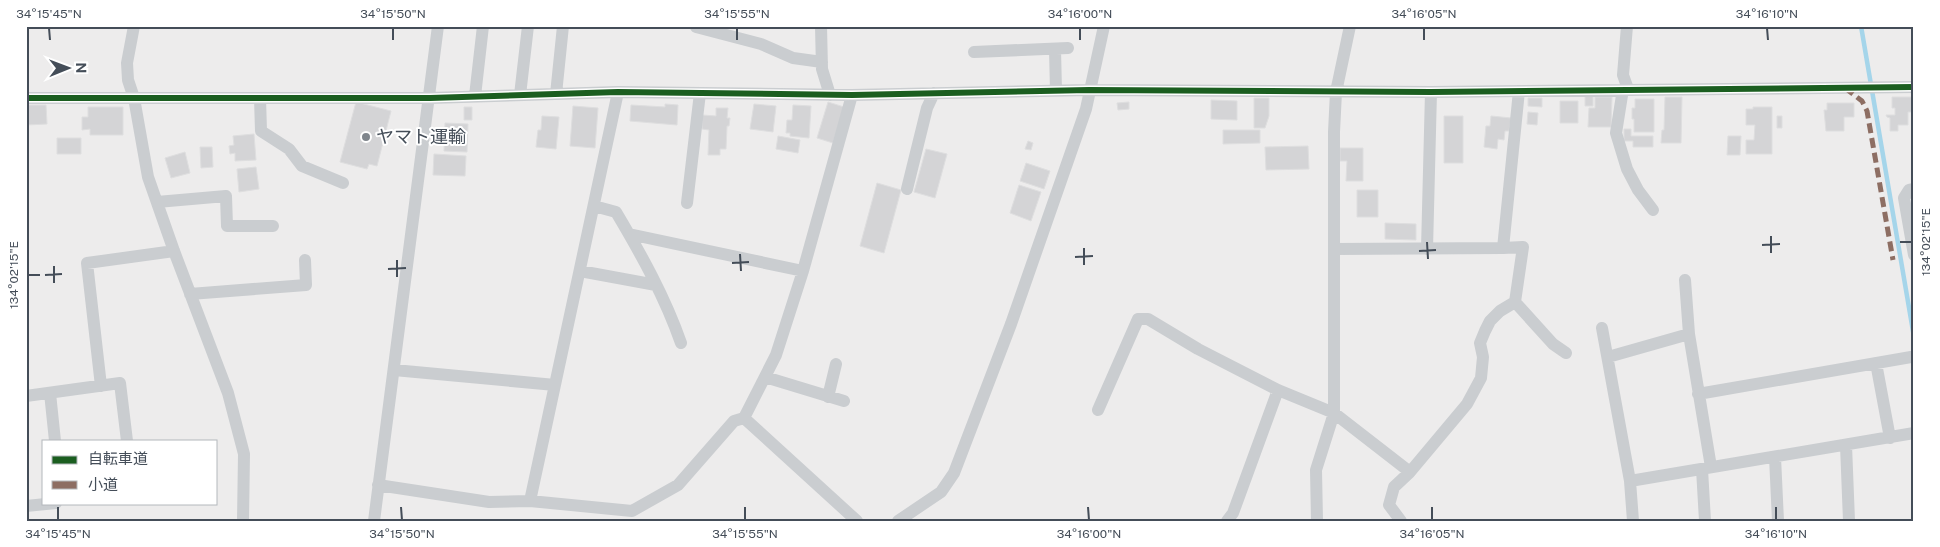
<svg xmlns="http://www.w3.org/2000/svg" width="1940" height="547" viewBox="0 0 1940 547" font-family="'Public Sans','Noto Sans JP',sans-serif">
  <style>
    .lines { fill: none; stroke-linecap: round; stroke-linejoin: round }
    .stream { stroke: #a5d5ea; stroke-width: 4.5 }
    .building { fill: #d4d4d6; stroke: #dededf }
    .minor { stroke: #cacdd0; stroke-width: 12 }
    .quiet { stroke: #8d6e63; stroke-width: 5; stroke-dasharray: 10 5; stroke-linecap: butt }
    .cycleway-casing { stroke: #fff; stroke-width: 9 }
    .cycleway { stroke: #1b5e20; stroke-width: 6 }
    .ticks { fill: none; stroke: #444d58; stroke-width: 2 }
    .poi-dot { fill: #7f858c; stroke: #fff; stroke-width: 2 }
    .labels { text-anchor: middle; stroke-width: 4; stroke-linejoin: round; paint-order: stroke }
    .poi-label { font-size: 18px; fill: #444d58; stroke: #fff; text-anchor: start }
    .neatline { fill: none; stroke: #444d58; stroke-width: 2 }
    .ticks-label { font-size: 12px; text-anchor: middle; fill: #444d58 }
  </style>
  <rect width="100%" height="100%" fill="#edecec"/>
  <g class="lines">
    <path class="stream" d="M1861,26l53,311"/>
  </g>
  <path class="building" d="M1585,96h8v10h-8z
    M1595,97h17l-1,30h-23l1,-19h6z
    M1665,97h17l-1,46h-20l1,-13h2z
    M1892,97h22v20h-2v-5h-4v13h-10v6h-8v-13l-3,-1 -1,-2h9v-7h-3z
    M1254,98h15v18l-4,12h-11z
    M1528,98h14v9l-14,-1z
    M1635,99h19v33h-20v-13h-2v-11h3z
    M1211,100l26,1v19l-26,-1z
    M1560,101h18v22h-18z
    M356,102l35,9 -14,55 -8,-2 -2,5 -27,-7z
    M828,102l16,5 -11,36 -16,-5z
    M1129,102v7l-11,1 -1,-7z
    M1827,103h27v14h-10v14h-18l-2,-21h3z
    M665,104l13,1 -1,20 -47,-4 1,-16 34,2z
    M754,104l22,2 -3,26 -23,-3z
    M26,105h20l1,19 -21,1z
    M793,105l18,1 -2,32 -19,-2v-3h-4l1,-13h5z
    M573,106l25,2 -3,40 -25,-2z
    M88,107h35v28h-33v-6l-8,1v-13h6z
    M464,107h8v13h-8z
    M1753,107h19v47h-26v-14h8l1,-15h-9v-16h7z
    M716,108h12l-1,10h3l-1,8h-2l-1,23h-6v6h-12l1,-25 -7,-1v-14l14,1z
    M1528,112l10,1 -1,12 -10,-1z
    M542,116l17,1 -3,32 -20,-2 2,-17h3z
    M1444,116h19v47h-19z
    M1491,116l20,2 -2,13h-4l-1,9 -6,-1 -1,10 -13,-2 2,-21h4z
    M1777,116h5v12h-5z
    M445,123l23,1 -1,28 -23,-1z
    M1624,129h7v7h22v11h-20v-6h-9z
    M1223,130h37v13l-37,1z
    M254,134l2,26 -21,1v-8l-5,1 -1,-8 5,-1 -1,-9z
    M778,136l22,4 -2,13 -22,-4z
    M1728,136h13l-1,19h-13z
    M57,138h24v16h-24z
    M1028,141l5,2 -2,7 -6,-1z
    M1308,146l1,23 -43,1 -1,-23z
    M200,147h12l1,20 -12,1z
    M1340,148h23v33h-17l1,-20h-7z
    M926,149l21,5 -12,44 -21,-6z
    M185,152l5,21 -19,5 -6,-20z
    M434,154l32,2 -1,20 -32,-1z
    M1026,163l24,8 -6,18 -24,-8z
    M256,167l3,22 -20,3 -2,-23z
    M877,183l24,7 -17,63 -24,-7z
    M1019,185l22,7 -10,29 -21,-8z
    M1357,190h21v27h-21z
    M1385,223l31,1v16l-31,-1z"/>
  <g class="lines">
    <path class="minor" d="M134,26l-7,37 1,17 6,18 14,79 26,74 54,142 16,61 -1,67
      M821,26l1,43 8,26
      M1627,26l-4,49 5,14
      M696,27l65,17 32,14 29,4
      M1055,49l1,42
      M974,52l94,-4
      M1623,89l-7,44 11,36 11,21 15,20
      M556,94l7,-68
      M520,95l8,-69
      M475,96l8,-70
      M26,98h404l188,-6 234,3 237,-5 342,2 483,-5
      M260,98l1,33 28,18 13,17 41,17
      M907,189l20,-81 7,-15
      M1914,189l-5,1 -5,8 10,57
      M157,202l69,-6 1,30h46
      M687,203l13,-110
      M594,206l22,6c25,42 49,85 65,131
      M629,234l174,37
      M1503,248l20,-1 -8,55 38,42 13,9
      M1334,249l169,-1 16,-157
      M1427,249l4,-157
      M580,271l76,14
      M1685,280l4,54 22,133
      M190,294l116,-9 -1,-25
      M1602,328l28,153 3,40
      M1608,357l81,-23
      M1876,363l14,75
      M394,370l161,15
      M765,377l79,24
      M101,386l-14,-123 87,-12
      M50,393l5,48
      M1698,394l213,-37
      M26,396l94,-13 7,58
      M828,397l8,-33
      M1098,410l40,-91h10l50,30 80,41 56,23 76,59
      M744,418l113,103
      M1846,445l3,76
      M1775,457l3,64
      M1702,469l3,52
      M1630,481l284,-48
      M378,485l111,17 41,-1 102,10 46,-26 56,-64 10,-3 32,-63 27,-84 49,-176
      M530,501l88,-409
      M26,506l30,-3
      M374,521l64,-495
      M898,521l43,-29 13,-19 57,-149 75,-215 18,-83
      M1227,521l6,-8 45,-123
      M1317,521l-1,-51 18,-57v-281l2,-40 14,-66
      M1401,521l-12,-16 5,-18 16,-15 57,-68 14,-26 2,-21 -3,-14 5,-12 5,-10 10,-10 15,-9"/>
    <path class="quiet" d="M1845,88l17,13 5,10 26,149"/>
    <g class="cycleway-casing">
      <path id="cycleway" d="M26,98h404l188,-6 234,3 237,-5 342,2 483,-5"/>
    </g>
    <use href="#cycleway" class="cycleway"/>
  </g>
  <path class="ticks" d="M49,28l1,12M393,28v12M737,28v12M1080,28v12M1424,28v12M1767,28l1,12M1771,236v17M1427,242l1,17M1900,242h12M1762,245l18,-1M1084,248v17M1419,251l17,-1M740,254l1,17M1075,257l18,-1M397,260v17M732,263l17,-1M54,266v17M388,269l18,-1M28,275h12M45,275l17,-1M58,507v13M401,507l1,13M745,507v13M1088,507l1,13M1432,507v13M1776,507v13"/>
  <circle class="poi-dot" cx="366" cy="137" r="5"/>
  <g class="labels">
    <g class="poi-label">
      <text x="376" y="143">ヤマト運輸</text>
    </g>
  </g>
  <rect width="1940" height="547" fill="none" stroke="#ffffff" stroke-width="55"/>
  <rect x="42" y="440" width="175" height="65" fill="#ffffff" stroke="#b4b8bc"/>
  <rect x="52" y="456" width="25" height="8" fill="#1b5e20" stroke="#b4b8bc"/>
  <text x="88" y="464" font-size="15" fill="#444d58">自転車道</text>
  <rect x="52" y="481" width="25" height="8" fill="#8d6e63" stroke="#b4b8bc"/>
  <text x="88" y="490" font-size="15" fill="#444d58">小道</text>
  <g transform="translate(68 68) rotate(89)" stroke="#ffffff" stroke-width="4" paint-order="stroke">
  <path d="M0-4L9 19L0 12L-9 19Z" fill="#444d58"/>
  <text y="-8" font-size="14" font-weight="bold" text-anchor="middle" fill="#444d58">N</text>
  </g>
  <rect x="28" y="28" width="1884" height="492" class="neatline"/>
  <g class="ticks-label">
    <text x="49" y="18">34°15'45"N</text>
    <text x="393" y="18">34°15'50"N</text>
    <text x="737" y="18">34°15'55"N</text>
    <text x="1080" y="18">34°16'00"N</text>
    <text x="1424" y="18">34°16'05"N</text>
    <text x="1767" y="18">34°16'10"N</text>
    <text transform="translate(1926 242) rotate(-90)" y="4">134°02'15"E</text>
    <text transform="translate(14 275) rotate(-90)" y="4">134°02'15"E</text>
    <text x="58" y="538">34°15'45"N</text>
    <text x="402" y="538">34°15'50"N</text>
    <text x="745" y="538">34°15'55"N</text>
    <text x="1089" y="538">34°16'00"N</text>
    <text x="1432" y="538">34°16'05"N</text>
    <text x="1776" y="538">34°16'10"N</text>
  </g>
</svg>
